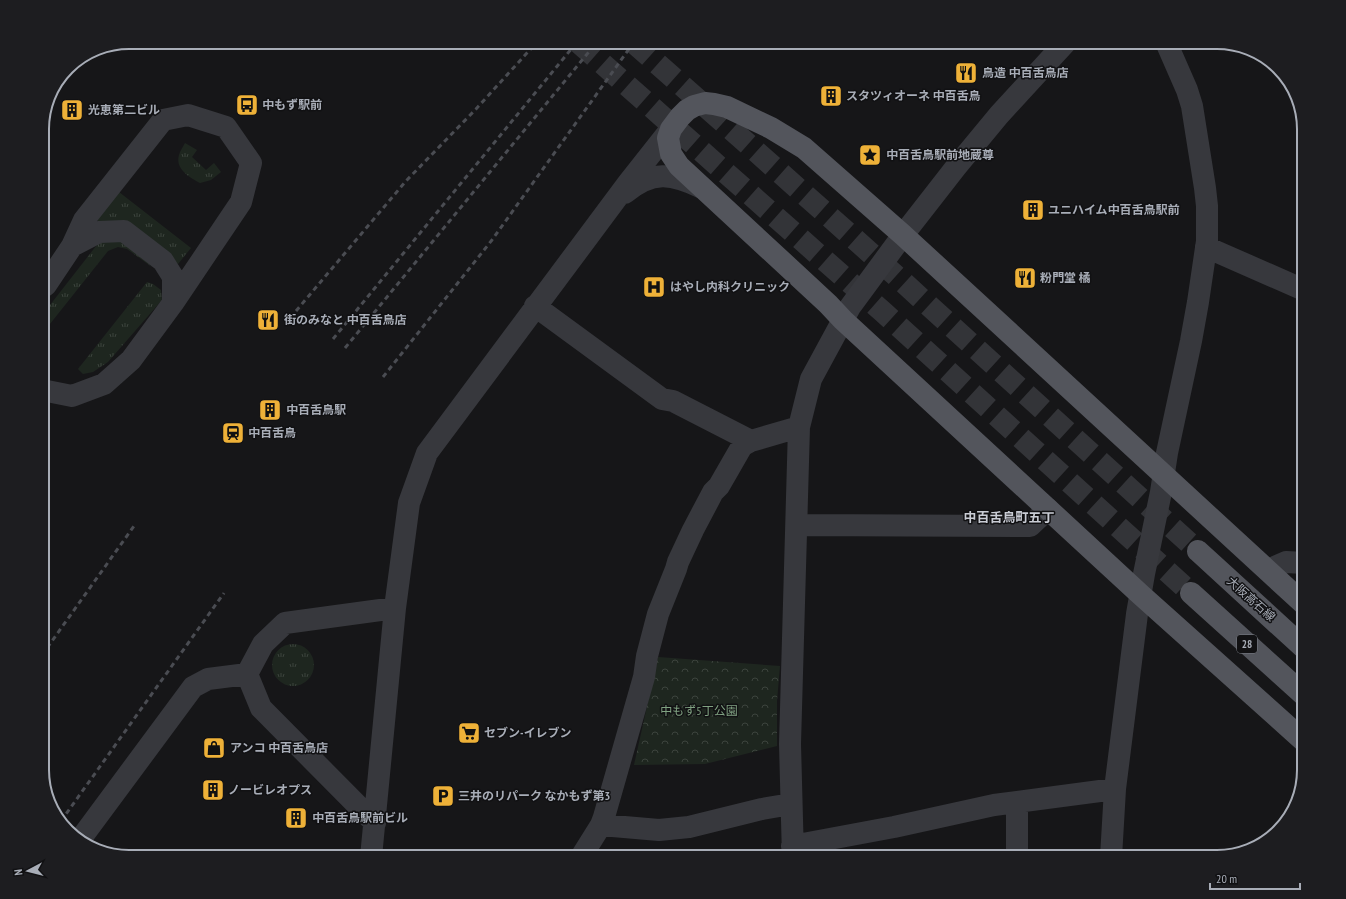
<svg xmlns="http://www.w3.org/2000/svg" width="1346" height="899" viewBox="0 0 1346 899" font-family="'PT Sans Narrow','Noto Sans JP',sans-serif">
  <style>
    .grass { fill: url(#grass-tufts) }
    .park { fill: url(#park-crowns) }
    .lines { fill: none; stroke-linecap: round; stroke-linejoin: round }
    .major-tunnel { stroke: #333438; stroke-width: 22; stroke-dasharray: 22 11; stroke-linecap: butt }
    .minor { stroke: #37383d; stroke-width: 22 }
    .major { stroke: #53555c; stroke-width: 22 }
    .rail { stroke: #4a4c52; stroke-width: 3; stroke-dasharray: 5 4; stroke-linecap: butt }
    .labels { text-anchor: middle; stroke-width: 3; stroke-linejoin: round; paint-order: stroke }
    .shield { fill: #111113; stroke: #7b7e86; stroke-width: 1 }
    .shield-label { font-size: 11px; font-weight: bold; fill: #a8adb7 }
    .poi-label { font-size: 12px; font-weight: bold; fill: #a8adb7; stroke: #111113; text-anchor: start }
    .street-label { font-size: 12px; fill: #a8adb7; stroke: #111113 }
    .park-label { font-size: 12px; fill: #80a282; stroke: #111113 }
    .neighbourhood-label { font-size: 13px; font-weight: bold; fill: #c9ccd4; stroke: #111113 }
    .rim { fill: none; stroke: #a8adb7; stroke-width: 2 }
  </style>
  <defs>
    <pattern id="grass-tufts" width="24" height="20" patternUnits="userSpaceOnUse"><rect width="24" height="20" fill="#1e261f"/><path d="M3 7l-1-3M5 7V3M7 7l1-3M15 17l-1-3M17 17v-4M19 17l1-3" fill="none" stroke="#3c433d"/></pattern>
    <pattern id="park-crowns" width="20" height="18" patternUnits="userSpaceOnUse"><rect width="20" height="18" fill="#1e261f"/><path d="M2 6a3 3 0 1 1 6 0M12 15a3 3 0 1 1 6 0" fill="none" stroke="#3c433d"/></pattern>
  </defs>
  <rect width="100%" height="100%" fill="#161618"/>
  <path class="grass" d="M185,143l12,7 -5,7 14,13 8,-7 7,9 -10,8 -11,3c-11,-6 -25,-14 -21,-28 1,-4 4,-8 6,-12z
    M119,192l72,56 -13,16 -50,-40h-27l-4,-4z
    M100,241h25l27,26 -25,-18 -9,-2 -10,4 -66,83v-25l8,-4z
    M147,282l6,2 8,6 1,10 -54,62 -15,10 -10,2 -5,-5z
    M272 665a21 21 0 1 1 42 0a21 21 0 1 1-42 0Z"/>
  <path class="park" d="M658,657l122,9 -3,35v45l-72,18 -71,1z"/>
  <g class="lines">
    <path class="major-tunnel" d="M578,42l304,269 309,282
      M633,42l270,240 295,269"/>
    <path class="minor" d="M625,193c27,-23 47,-20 77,-5
      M72,246l27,-14 25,-1 39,30 10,16v26
      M1206,247l98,43
      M42,288l4,-3 26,-39 12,-26 79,-100 25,-5 38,12 25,36 -10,39 -68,101 -42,57 -27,24 -32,12 -30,-6
      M535,306l127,93 11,2 78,40
      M797,525l233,1 18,-17
      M1268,570l18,-8 18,1
      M375,823l-114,-115 -14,-34 16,-30 22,-21 110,-15
      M601,825l58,5 30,-3 73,-18 29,-5
      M79,841l114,-154 15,-8 39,-5
      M792,846l102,-19 100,-22 121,-16
      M371,857l24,-249 14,-105 18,-50 201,-270 49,-62
      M581,857l20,-32 3,-8 40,-140 3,-21 11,-42 18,-45 2,-7 15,-32 20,-38 6,-6 23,-40 9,-5 48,-14
      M793,857l-3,-113 9,-317 12,-48 39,-72 53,-72 53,-68 43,-52 67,-73
      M1017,857v-55
      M1111,857l4,-68 22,-175 7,-40 17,-82 6,-39 24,-112 7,-39 9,-61v-35l-2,-18 -13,-82 -5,-16 -21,-48"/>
    <path class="major" d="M1198,551l106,97
      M1191,593l113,102
      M1304,604l-401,-369 -99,-87 -33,-20 -44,-21 -13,-3 -9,-1 -11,3 -7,4 -7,7 -9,12 -3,9 3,16 8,12 149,138 15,16 298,275 163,146"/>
    <path class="rail" d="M296,311l110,-130 70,-72 61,-67
      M333,339l244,-297
      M345,348l252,-306
      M383,377l109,-137 142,-198
      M42,655l92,-129
      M61,821l163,-228"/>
  </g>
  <defs>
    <g id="restaurant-square" transform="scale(1.15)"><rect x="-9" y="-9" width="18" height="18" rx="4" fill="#eeb138" stroke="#111113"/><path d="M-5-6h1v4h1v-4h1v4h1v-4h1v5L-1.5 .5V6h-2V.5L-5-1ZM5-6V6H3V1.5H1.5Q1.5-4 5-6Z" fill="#111"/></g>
    <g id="building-square" transform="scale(1.15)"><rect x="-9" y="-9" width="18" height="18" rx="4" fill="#eeb138" stroke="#111113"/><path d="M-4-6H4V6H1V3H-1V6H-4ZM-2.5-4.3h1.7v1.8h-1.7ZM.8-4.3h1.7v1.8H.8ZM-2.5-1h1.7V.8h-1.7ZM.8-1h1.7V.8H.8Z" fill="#111"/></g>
    <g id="bus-square" transform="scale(1.15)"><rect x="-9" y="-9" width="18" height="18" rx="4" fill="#eeb138" stroke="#111113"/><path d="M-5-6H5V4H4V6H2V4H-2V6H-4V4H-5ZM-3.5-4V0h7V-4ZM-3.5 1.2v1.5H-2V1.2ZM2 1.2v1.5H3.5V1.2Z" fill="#111"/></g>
    <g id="sight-square" transform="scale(1.15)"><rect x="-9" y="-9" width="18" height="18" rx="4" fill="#eeb138" stroke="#111113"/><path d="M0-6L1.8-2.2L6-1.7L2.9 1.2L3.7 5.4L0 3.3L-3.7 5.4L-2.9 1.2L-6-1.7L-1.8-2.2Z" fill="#111"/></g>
    <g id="hospital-square" transform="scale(1.15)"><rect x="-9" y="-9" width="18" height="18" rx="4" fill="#eeb138" stroke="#111113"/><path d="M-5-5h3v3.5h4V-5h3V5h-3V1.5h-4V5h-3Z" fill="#111"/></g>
    <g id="station-square" transform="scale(1.15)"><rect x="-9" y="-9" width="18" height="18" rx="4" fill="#eeb138" stroke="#111113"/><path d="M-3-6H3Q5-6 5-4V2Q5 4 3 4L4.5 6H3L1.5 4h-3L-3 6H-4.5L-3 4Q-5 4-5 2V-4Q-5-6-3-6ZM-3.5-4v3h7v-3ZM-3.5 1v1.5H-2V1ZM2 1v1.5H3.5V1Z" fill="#111"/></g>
    <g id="supermarket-square" transform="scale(1.15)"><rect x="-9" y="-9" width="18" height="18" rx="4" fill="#eeb138" stroke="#111113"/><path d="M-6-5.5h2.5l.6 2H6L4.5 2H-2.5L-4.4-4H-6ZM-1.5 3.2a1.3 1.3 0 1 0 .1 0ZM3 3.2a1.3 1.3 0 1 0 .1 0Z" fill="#111"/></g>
    <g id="shop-square" transform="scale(1.15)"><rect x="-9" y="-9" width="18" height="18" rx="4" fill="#eeb138" stroke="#111113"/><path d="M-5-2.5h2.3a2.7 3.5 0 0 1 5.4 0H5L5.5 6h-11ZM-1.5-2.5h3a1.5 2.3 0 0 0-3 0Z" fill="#111"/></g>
    <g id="parking-square" transform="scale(1.15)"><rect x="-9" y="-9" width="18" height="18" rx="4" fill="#eeb138" stroke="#111113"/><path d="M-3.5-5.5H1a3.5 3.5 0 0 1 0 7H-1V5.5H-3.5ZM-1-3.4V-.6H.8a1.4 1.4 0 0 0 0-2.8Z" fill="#111"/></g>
  </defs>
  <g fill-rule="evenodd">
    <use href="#restaurant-square" x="966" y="73"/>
    <use href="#building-square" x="831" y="96"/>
    <use href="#bus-square" x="247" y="105"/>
    <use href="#building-square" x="72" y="110"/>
    <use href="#sight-square" x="870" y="155"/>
    <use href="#building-square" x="1033" y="210"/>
    <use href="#restaurant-square" x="1025" y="278"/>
    <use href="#hospital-square" x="654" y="287"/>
    <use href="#restaurant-square" x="268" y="320"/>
    <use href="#building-square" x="270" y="410"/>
    <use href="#station-square" x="233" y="433"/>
    <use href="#supermarket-square" x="469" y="733"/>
    <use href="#shop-square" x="214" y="748"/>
    <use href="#building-square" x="213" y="790"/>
    <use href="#parking-square" x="443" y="796"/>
    <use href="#building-square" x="296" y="818"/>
  </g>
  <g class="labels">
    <rect class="shield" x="1237" y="635" width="20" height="18" rx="3"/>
    <g class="shield-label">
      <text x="1247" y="648">28</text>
    </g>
    <g class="poi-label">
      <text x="982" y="77">鳥造 中百舌鳥店</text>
      <text x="846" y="100">スタツィオーネ 中百舌鳥</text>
      <text x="262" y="109">中もず駅前</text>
      <text x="88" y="114">光恵第二ビル</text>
      <text x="886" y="159">中百舌鳥駅前地蔵尊</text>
      <text x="1048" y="214">ユニハイム中百舌鳥駅前</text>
      <text x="1040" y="282">粉門堂 橘</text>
      <text x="670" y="291">はやし内科クリニック</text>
      <text x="284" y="324">街のみなと 中百舌鳥店</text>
      <text x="286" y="414">中百舌鳥駅</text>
      <text x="248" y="437">中百舌鳥</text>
      <text x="484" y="737">セブン-イレブン</text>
      <text x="230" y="752">アンコ 中百舌鳥店</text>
      <text x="228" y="794">ノービレオプス</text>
      <text x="458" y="800">三井のリパーク なかもず第3</text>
      <text x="312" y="822">中百舌鳥駅前ビル</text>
    </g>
    <g class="street-label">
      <text transform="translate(1251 599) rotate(42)" y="4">大阪高石線</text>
    </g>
    <g class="park-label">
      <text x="699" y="715">中もず5丁公園</text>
    </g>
    <g class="neighbourhood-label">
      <text x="1009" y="522">中百舌鳥町五丁</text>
    </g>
  </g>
  <path d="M0 0H1346V899H0ZM129 49H1217A80 80 0 0 1 1297 129V770A80 80 0 0 1 1217 850H129A80 80 0 0 1 49 770V129A80 80 0 0 1 129 49Z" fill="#1d1d20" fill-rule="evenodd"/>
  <path class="rim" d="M129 49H1217A80 80 0 0 1 1297 129V770A80 80 0 0 1 1217 850H129A80 80 0 0 1 49 770V129A80 80 0 0 1 129 49Z"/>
  <g transform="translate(28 871) rotate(263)" stroke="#111113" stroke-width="3" paint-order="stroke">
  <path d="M0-3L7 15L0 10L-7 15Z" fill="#a8adb7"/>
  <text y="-6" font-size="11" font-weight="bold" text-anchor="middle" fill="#a8adb7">N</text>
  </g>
  <path d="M1210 883v6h90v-6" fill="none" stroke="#a8adb7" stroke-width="2"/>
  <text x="1216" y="883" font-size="12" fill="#a8adb7" stroke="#111113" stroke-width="3" paint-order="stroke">20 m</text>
</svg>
